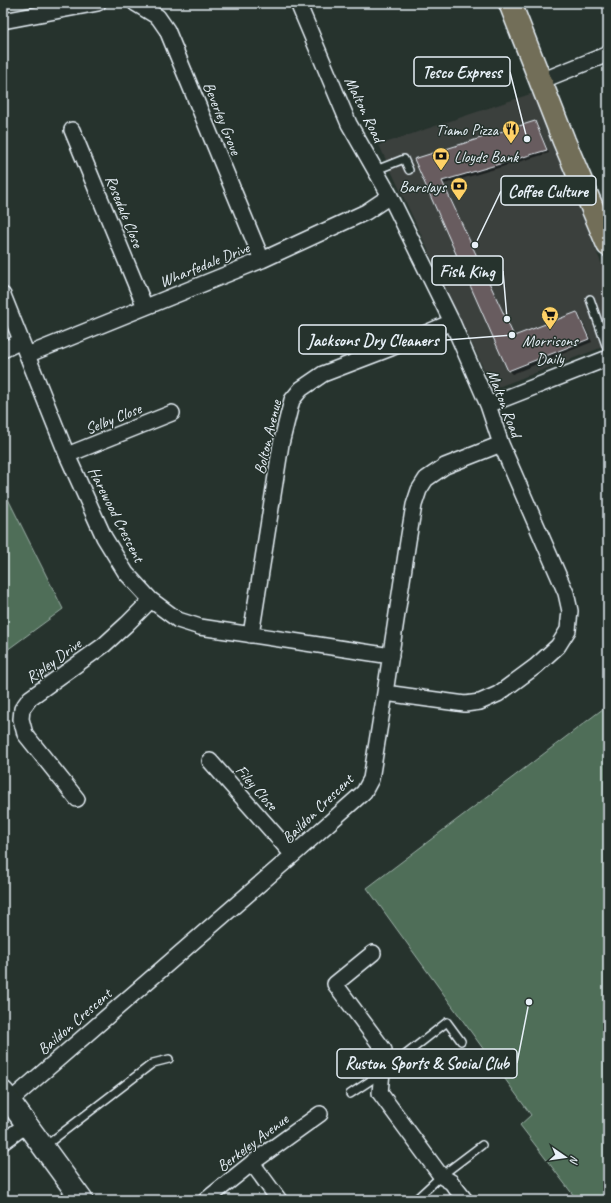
<svg xmlns="http://www.w3.org/2000/svg" width="611" height="1203" viewBox="0 0 611 1203" font-family="Caveat,sans-serif">
  <style>
    .built { fill: #3a3f3c }
    .green { fill: #4f6e58; stroke: #9cb0a8 }
    .shadow { fill: #0007 }
    .building { fill: #675c5f; stroke: #e8f1f8 }
    .lines { fill: none; stroke-linecap: round; stroke-linejoin: round }
    .lane-casing { stroke: #e8f1f8; stroke-width: 10 }
    .street-casing { stroke: #e8f1f8; stroke-width: 18 }
    .secondary-casing { stroke: #e8f1f8; stroke-width: 24 }
    .primary-casing { stroke: #e8f1f8; stroke-width: 25 }
    .lane { stroke: #26332d; stroke-width: 7 }
    .street { stroke: #26332d; stroke-width: 15 }
    .secondary { stroke: #26332d; stroke-width: 21 }
    .primary { stroke: #726e59; stroke-width: 22 }
    .labels { text-anchor: middle; stroke-width: 3; stroke-linejoin: round; paint-order: stroke }
    .street-label { font-size: 16px; fill: #e8f1f8; stroke: #26332d }
    .poi-label { font-size: 16px; fill: #e8f1f8; stroke: #26332d; text-anchor: end }
    .leader { fill: none; stroke: #e8f1f8; stroke-width: 1.5 }
    .callout-dot { fill: #e8f1f8; stroke: #26332d; stroke-width: 1.5 }
    .callout { fill: #26332d; stroke: #e8f1f8; stroke-width: 1.5 }
    .callout-label { font-size: 17px; text-anchor: middle; font-weight: bold; fill: #e8f1f8 }
  </style>
  <rect width="100%" height="100%" fill="#26332d"/>
  <filter id="ink" filterUnits="userSpaceOnUse"><feTurbulence type="fractalNoise" baseFrequency=".025" numOctaves="2"/><feDisplacementMap in="SourceGraphic" scale="8" xChannelSelector="R" yChannelSelector="G"/><feConvolveMatrix kernelMatrix="1 2 1 2 8 2 1 2 1" color-interpolation-filters="sRGB"/></filter>
  <g filter="url(#ink)">
    <path class="built" d="M533,93l75,187v65l-115,44 -114,-244z"/>
    <path class="green" d="M3,489l60,120 -60,44z
      M608,705v495h-31l-57,-75 11,-10 -164,-227z"/>
    <path class="shadow" d="M535,122l3,3 11,28 -105,31 71,153 62,-24 3,3 12,26 -80,32 -3,-3 -94,-211z"/>
    <path class="building" d="M535,121l12,29 -105,31 72,155 63,-24 12,27 -81,32 -94,-212z"/>
    <g class="lines">
      <g class="lane-casing">
        <path id="lane" d="M376,170l28,-11 5,11
          M590,299l18,52
          M350,1094l32,-21 65,-51 14,19
          M45,1146l108,-83 16,-4
          M415,1200l26,-24 41,-31"/>
      </g>
      <g class="street-casing">
        <path id="street" d="M135,3l23,14 9,13 95,230
          M298,3l51,121 41,72 62,126 36,83 13,39 65,149 4,18 -2,19 -10,16 -22,20 -38,28 -18,8 -15,2 -80,-11
          M3,21l95,-18
          M541,81l67,-27
          M72,130l73,177
          M3,295l64,160 37,82 22,36 25,27 27,20 22,7 191,29
          M3,350l18,-9
          M27,355l235,-95 104,-48 24,-16
          M488,405l120,-47
          M67,455l105,-42
          M251,635l30,-191 11,-44 9,-11 22,-15 68,-26 61,-26
          M210,761l83,94
          M77,799l-52,-65 -4,-15 1,-10 8,-11 74,-53 23,-21 24,-24
          M373,953l-38,31 49,66 -4,43 61,83 10,6 14,18
          M10,1101l283,-246 71,-63 7,-13 14,-86 23,-152 6,-36 5,-15 7,-11 19,-13 56,-22
          M3,1142l24,-18
          M252,1163l27,37
          M206,1200l46,-37 68,-49"/>
      </g>
      <g class="secondary-casing">
        <path id="secondary" d="M3,1092l79,108"/>
      </g>
      <g class="primary-casing">
        <path id="primary" d="M510,3l54,138 44,104"/>
      </g>
      <use href="#lane" class="lane"/>
      <use href="#street" class="street"/>
      <use href="#secondary" class="secondary"/>
      <use href="#primary" class="primary"/>
    </g>
  </g>
  <defs>
    <g id="restaurant-pin" transform="scale(0.9)"><path d="M0 17L-7.5 6A9.5 9.5 0 1 1 7.5 6Z" fill="#ffd166" stroke="#26332d"/><path d="M-5-6h1v4h1v-4h1v4h1v-4h1v5L-1.5 .5V6h-2V.5L-5-1ZM5-6V6H3V1.5H1.5Q1.5-4 5-6Z" fill="#111"/></g>
    <g id="bank-pin" transform="scale(0.9)"><path d="M0 17L-7.5 6A9.5 9.5 0 1 1 7.5 6Z" fill="#ffd166" stroke="#26332d"/><path d="M-6-4H6V4H-6ZM0-2.3a2.3 2.3 0 1 0 0 4.6a2.3 2.3 0 1 0 0-4.6Z" fill="#111"/></g>
    <g id="supermarket-pin" transform="scale(0.9)"><path d="M0 17L-7.5 6A9.5 9.5 0 1 1 7.5 6Z" fill="#ffd166" stroke="#26332d"/><path d="M-6-5.5h2.5l.6 2H6L4.5 2H-2.5L-4.4-4H-6ZM-1.5 3.2a1.3 1.3 0 1 0 .1 0ZM3 3.2a1.3 1.3 0 1 0 .1 0Z" fill="#111"/></g>
  </defs>
  <g fill-rule="evenodd">
    <use href="#restaurant-pin" x="511" y="129"/>
    <use href="#bank-pin" x="441" y="156"/>
    <use href="#bank-pin" x="459" y="186"/>
    <use href="#supermarket-pin" x="550" y="315"/>
  </g>
  <g class="labels">
    <g class="street-label">
      <text transform="translate(365 109) rotate(64)" y="6">Malton Road</text>
      <text transform="translate(223 118) rotate(68)" y="6">Beverley Grove</text>
      <text transform="translate(125 211) rotate(68)" y="6">Rosedale Close</text>
      <text transform="translate(204 264) rotate(-22)" y="6">Wharfedale Drive</text>
      <text transform="translate(505 403) rotate(69)" y="6">Malton Road</text>
      <text transform="translate(113 418) rotate(-22)" y="6">Selby Close</text>
      <text transform="translate(267 437) rotate(-77)" y="6">Bolton Avenue</text>
      <text transform="translate(117 514) rotate(63)" y="6">Harewood Crescent</text>
      <text transform="translate(53 660) rotate(-36)" y="6">Ripley Drive</text>
      <text transform="translate(257 787) rotate(49)" y="6">Filey Close</text>
      <text transform="translate(317 808) rotate(-44)" y="6">Baildon Crescent</text>
      <text transform="translate(74 1021) rotate(-41)" y="6">Baildon Crescent</text>
      <text transform="translate(252 1142) rotate(-37)" y="6">Berkeley Avenue</text>
    </g>
    <g class="poi-label">
      <text x="498" y="135">Tiamo Pizza</text>
      <text x="454" y="162" text-anchor="start">Lloyds Bank</text>
      <text x="446" y="192">Barclays</text>
      <text x="550" y="346" text-anchor="middle">Morrisons<tspan x="550" dy="18">Daily</tspan></text>
    </g>
  </g>
  <path class="leader" d="M527 139L510 72M475 245L501 191M507 319L503 271M512 335L446 340M529 1002L517 1063"/>
  <g class="callout-dot">
    <circle cx="527" cy="139" r="4"/>
    <circle cx="475" cy="245" r="4"/>
    <circle cx="507" cy="319" r="4"/>
    <circle cx="512" cy="335" r="4"/>
    <circle cx="529" cy="1002" r="4"/>
  </g>
  <g class="callout">
    <rect x="414" y="57" width="96" height="29" rx="4"/>
    <rect x="501" y="176" width="95" height="29" rx="4"/>
    <rect x="432" y="256" width="71" height="29" rx="4"/>
    <rect x="299" y="325" width="147" height="29" rx="4"/>
    <rect x="337" y="1049" width="180" height="29" rx="4"/>
  </g>
  <g class="callout-label">
    <text x="462" y="78">Tesco Express</text>
    <text x="548" y="197">Coffee Culture</text>
    <text x="467" y="277">Fish King</text>
    <text x="373" y="346">Jacksons Dry Cleaners</text>
    <text x="427" y="1069">Ruston Sports &amp; Social Club</text>
  </g>
  <rect width="611" height="1203" fill="none" stroke="#26332d" stroke-width="16"/>
  <rect x="8" y="8" width="595" height="1187" fill="none" stroke="#e8f1f8" stroke-width="1.5" filter="url(#ink)"/>
  <g transform="translate(565 1157) rotate(103)" stroke="#26332d" stroke-width="3" paint-order="stroke">
  <path d="M0-3L7 15L0 10L-7 15Z" fill="#e8f1f8"/>
  <text y="-6" font-size="11" font-weight="bold" text-anchor="middle" fill="#e8f1f8">N</text>
  </g>
</svg>
